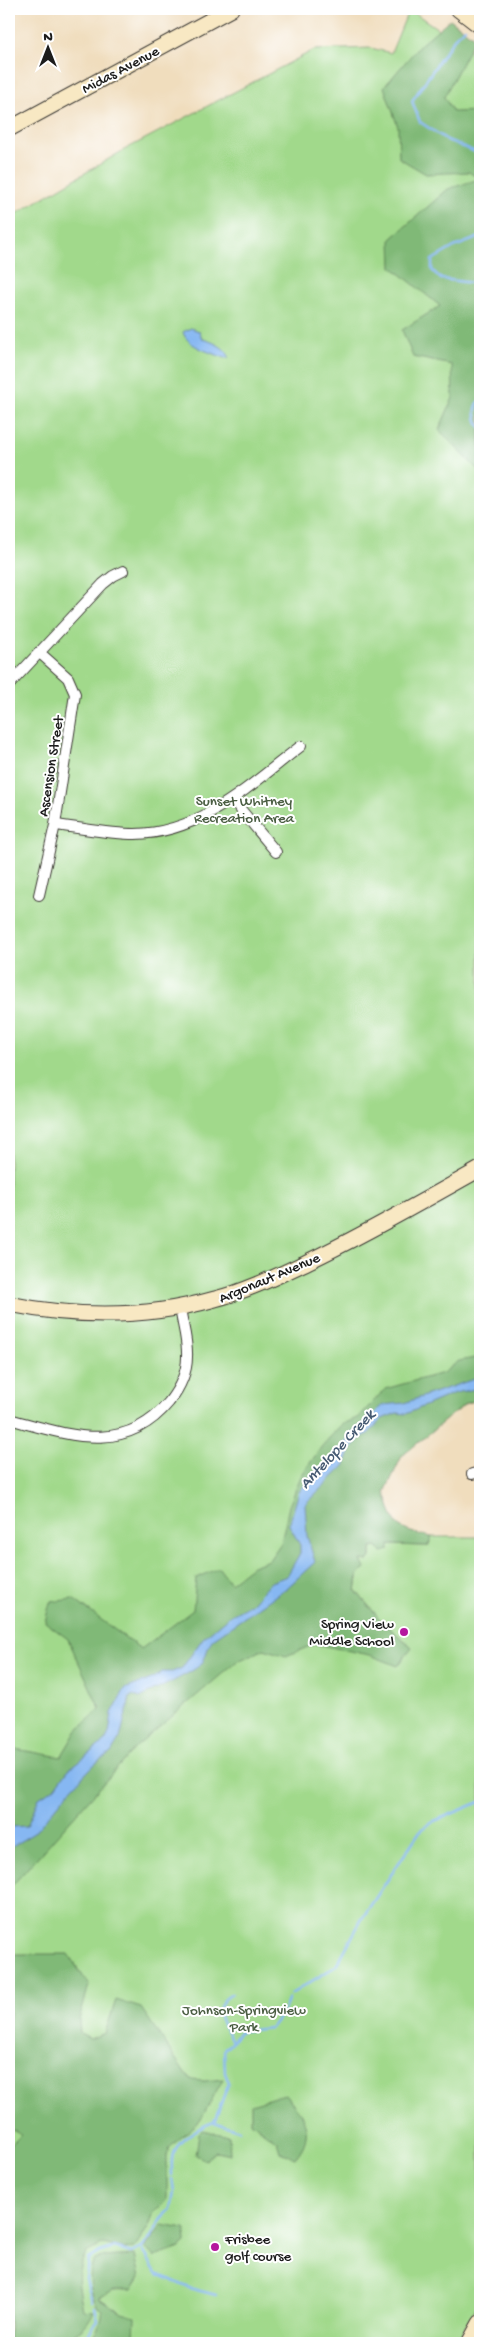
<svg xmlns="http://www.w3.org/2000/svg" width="489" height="2352" viewBox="0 0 489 2352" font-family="'Gochi Hand',sans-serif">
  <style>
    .green { fill: #a1d98b; stroke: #5e7a54 }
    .forest { fill: #80b977; stroke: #4e6a4a }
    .water { fill: #86b7f2; stroke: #516a87 }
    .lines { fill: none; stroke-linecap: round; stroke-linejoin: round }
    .stream { stroke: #86b7f2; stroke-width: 2.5 }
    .street-casing { stroke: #3c3934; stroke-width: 12 }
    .secondary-casing { stroke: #3c3934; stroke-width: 17 }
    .street { stroke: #fff; stroke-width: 10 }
    .secondary { stroke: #f8e8c3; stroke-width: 15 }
    .poi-dot { fill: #b5179e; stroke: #fff; stroke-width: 2 }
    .labels { text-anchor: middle; stroke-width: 4; stroke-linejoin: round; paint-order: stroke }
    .street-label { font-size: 15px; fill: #1c1c1c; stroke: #fff }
    .park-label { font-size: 15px; fill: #4b5e43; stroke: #fff }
    .poi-label { font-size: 15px; fill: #1c1c1c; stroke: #fff; text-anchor: end }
    .water-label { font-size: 16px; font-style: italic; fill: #465a72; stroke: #fff }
  </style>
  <rect width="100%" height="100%" fill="#fff"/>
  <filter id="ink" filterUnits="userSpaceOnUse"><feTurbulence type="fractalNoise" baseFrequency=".02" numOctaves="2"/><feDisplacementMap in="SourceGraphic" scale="10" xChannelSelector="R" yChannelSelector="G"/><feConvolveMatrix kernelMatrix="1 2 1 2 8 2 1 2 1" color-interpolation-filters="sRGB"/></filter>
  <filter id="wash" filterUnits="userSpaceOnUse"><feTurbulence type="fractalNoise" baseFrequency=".0096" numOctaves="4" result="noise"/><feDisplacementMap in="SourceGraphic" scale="20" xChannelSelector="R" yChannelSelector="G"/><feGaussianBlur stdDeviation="1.12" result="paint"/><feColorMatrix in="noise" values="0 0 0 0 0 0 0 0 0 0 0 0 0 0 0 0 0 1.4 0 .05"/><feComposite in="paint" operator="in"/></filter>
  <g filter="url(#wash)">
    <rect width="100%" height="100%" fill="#f0ddbd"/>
    <path class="green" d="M409,9l71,49v1341l-15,5 -50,27 -131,178 128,38 -29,-24 -27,-32 5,-32 8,1 2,-3v-9l18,-3 39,1 4,-9h48v763l-24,43h-447v-2125l115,-68 190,-100 57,-2 20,5z"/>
    <path class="forest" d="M450,19l25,19 -31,59 9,15 27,-1v361l-41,-42 14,-32 -1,-33 -39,-8 -11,-27 38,-24 -48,-39 -1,-28 57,-50 31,-10 -10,-7 -43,2 -27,-16 -1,-31 -14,-40 37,-43z
      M480,1357v42l-15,5 -63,52 -17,36c11,37 10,37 47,45l-4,9 -39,-1v5l-7,2 -6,-5 -5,1v9l-3,4 -7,-1 4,9 -7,6 -2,16 27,32 29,24 -14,19 -28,-11 -55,-11 -29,12 -22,-7 -28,13 -100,85 -127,142v-141l52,9 16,-27 23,-21 -32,-70 -23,-17 5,-20 23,-3 68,50 52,-39 3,-32 23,-10 11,15 22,-17 17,-6 12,-17 8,-37 12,-30 21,-30 19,-21 18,-8 26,-28 58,-16 16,-12z
      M9,1954h59l21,31 -10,35 1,14 10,5 15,-6 11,-33 25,8 49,72 15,1 18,-2 -23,42 -31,27 -2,8v45l-13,11 -5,14 -14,22 -11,1 -20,-5 -18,9c-12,23 -7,32 -3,57l11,1c-17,38 -51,32 -85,32v-196l12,-12 -12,-7z
      M285,2094c18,20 32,39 10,64l-15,-6 -3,-11 -26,-19v-18z
      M202,2130l27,6 1,18 -14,-3 -10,9 -10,-5 3,-22z
      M162,2225l23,4 1,14 -6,5 -25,9 -10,-9z
      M135,2255l5,22 -8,13h-19l-14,8 23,15 13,4 -1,20 -9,6h-41c10,-6 20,-21 18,-33 -12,-8 -15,-37 -8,-50l8,-3z"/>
    <path class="water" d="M191,328l8,3 3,8c10,2 25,9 27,18l-4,1c-12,-5 -38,-11 -42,-26z
      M480,1377v11l-25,5 -49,21 -9,-1 -15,6 -14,15 -8,4 -8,10 -8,18 -39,38 2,32 8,26 -27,25 -75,52c-6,7 -6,17 -11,24 -5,8 -50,28 -62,35l-7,-3 -3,2 -10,41 -9,15 -16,11 -24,25 -37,44 -25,15v-21l18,-1 12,-28 17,-11 12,-17 37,-29 4,-8 3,-20 13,-24 29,-11 8,-6h10l10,-4 21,-30 25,-21 23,-13 20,-22 16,-6 13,-23v-8l-11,-20 10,-33 16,-20 17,-10 24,-33 13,-9 13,-15 22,-2z"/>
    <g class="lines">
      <path class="stream" d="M465,28l-9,8 -44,65 8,21 27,18 33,14
        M480,237l-26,10 -22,13v10l9,9 39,5
        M480,400c-7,9 -5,18 0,27
        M291,1994l45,-28 27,-49 57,-86 12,-9 48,-20
        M232,2041c-10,-19 -23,-34 0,-47
        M214,2122l25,8
        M172,2175c0,-6 -1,-15 1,-21 6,-15 26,-27 41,-32l15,-40 -4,-10 -1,-23 18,-18 29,-3 12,-15 6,-15
        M142,2248l14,25 33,15 27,7
        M92,2301l-6,-21 2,-21 12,-7 14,-4 18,5 10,-5 9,-11 11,-19 9,-9 3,-18 -2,-12
        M80,2343l18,-22 -3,-15"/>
    </g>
  </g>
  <g filter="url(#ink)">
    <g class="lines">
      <g class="street-casing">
        <path id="street" d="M9,685l94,-101 10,-8 10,-5
          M232,799l44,53
          M55,825c27,3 54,9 80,9 67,-1 116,-50 166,-88
          M39,895l16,-70 20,-131 -7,-16 -28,-25
          M9,1419c57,15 115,38 160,-17 10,-13 18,-28 18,-45 1,-17 -5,-33 -7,-50
          M472,1474l8,-2"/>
      </g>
      <g class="secondary-casing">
        <path id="secondary" d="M458,9l22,17
          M9,129l222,-120
          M9,1304c68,14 139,14 206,-5 32,-8 62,-23 92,-37 59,-28 116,-61 173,-93
          M469,2343l11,-20"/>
      </g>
      <use href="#street" class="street"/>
      <use href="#secondary" class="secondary"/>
    </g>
  </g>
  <g class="poi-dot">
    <circle cx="404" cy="1632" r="5"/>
    <circle cx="215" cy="2247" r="5"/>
  </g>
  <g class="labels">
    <g class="street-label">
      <text transform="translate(120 69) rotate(-28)" y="5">Midas Avenue</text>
      <text transform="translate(50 766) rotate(-81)" y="5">Ascension Street</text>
      <text transform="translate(269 1277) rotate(-23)" y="5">Argonaut Avenue</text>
    </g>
    <g class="park-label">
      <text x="244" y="805">Sunset Whitney<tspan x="244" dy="17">Recreation Area</tspan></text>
      <text x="244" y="2014">Johnson-Springview<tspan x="244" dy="17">Park</tspan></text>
    </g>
    <g class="poi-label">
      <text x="394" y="1628">Spring View<tspan x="394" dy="17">Middle School</tspan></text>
      <text x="225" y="2243" text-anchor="start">Frisbee<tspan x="225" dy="17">golf course</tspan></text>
    </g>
    <g class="water-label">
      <text transform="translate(336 1448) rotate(-47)" y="6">Antelope Creek</text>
    </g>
  </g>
  <rect width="489" height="2352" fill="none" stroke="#fff" stroke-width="30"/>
  <g transform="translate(48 48)" stroke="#ffffff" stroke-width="4" paint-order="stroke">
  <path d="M0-4L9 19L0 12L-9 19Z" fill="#1c1c1c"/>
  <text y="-8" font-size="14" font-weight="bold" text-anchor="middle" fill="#1c1c1c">N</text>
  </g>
</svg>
